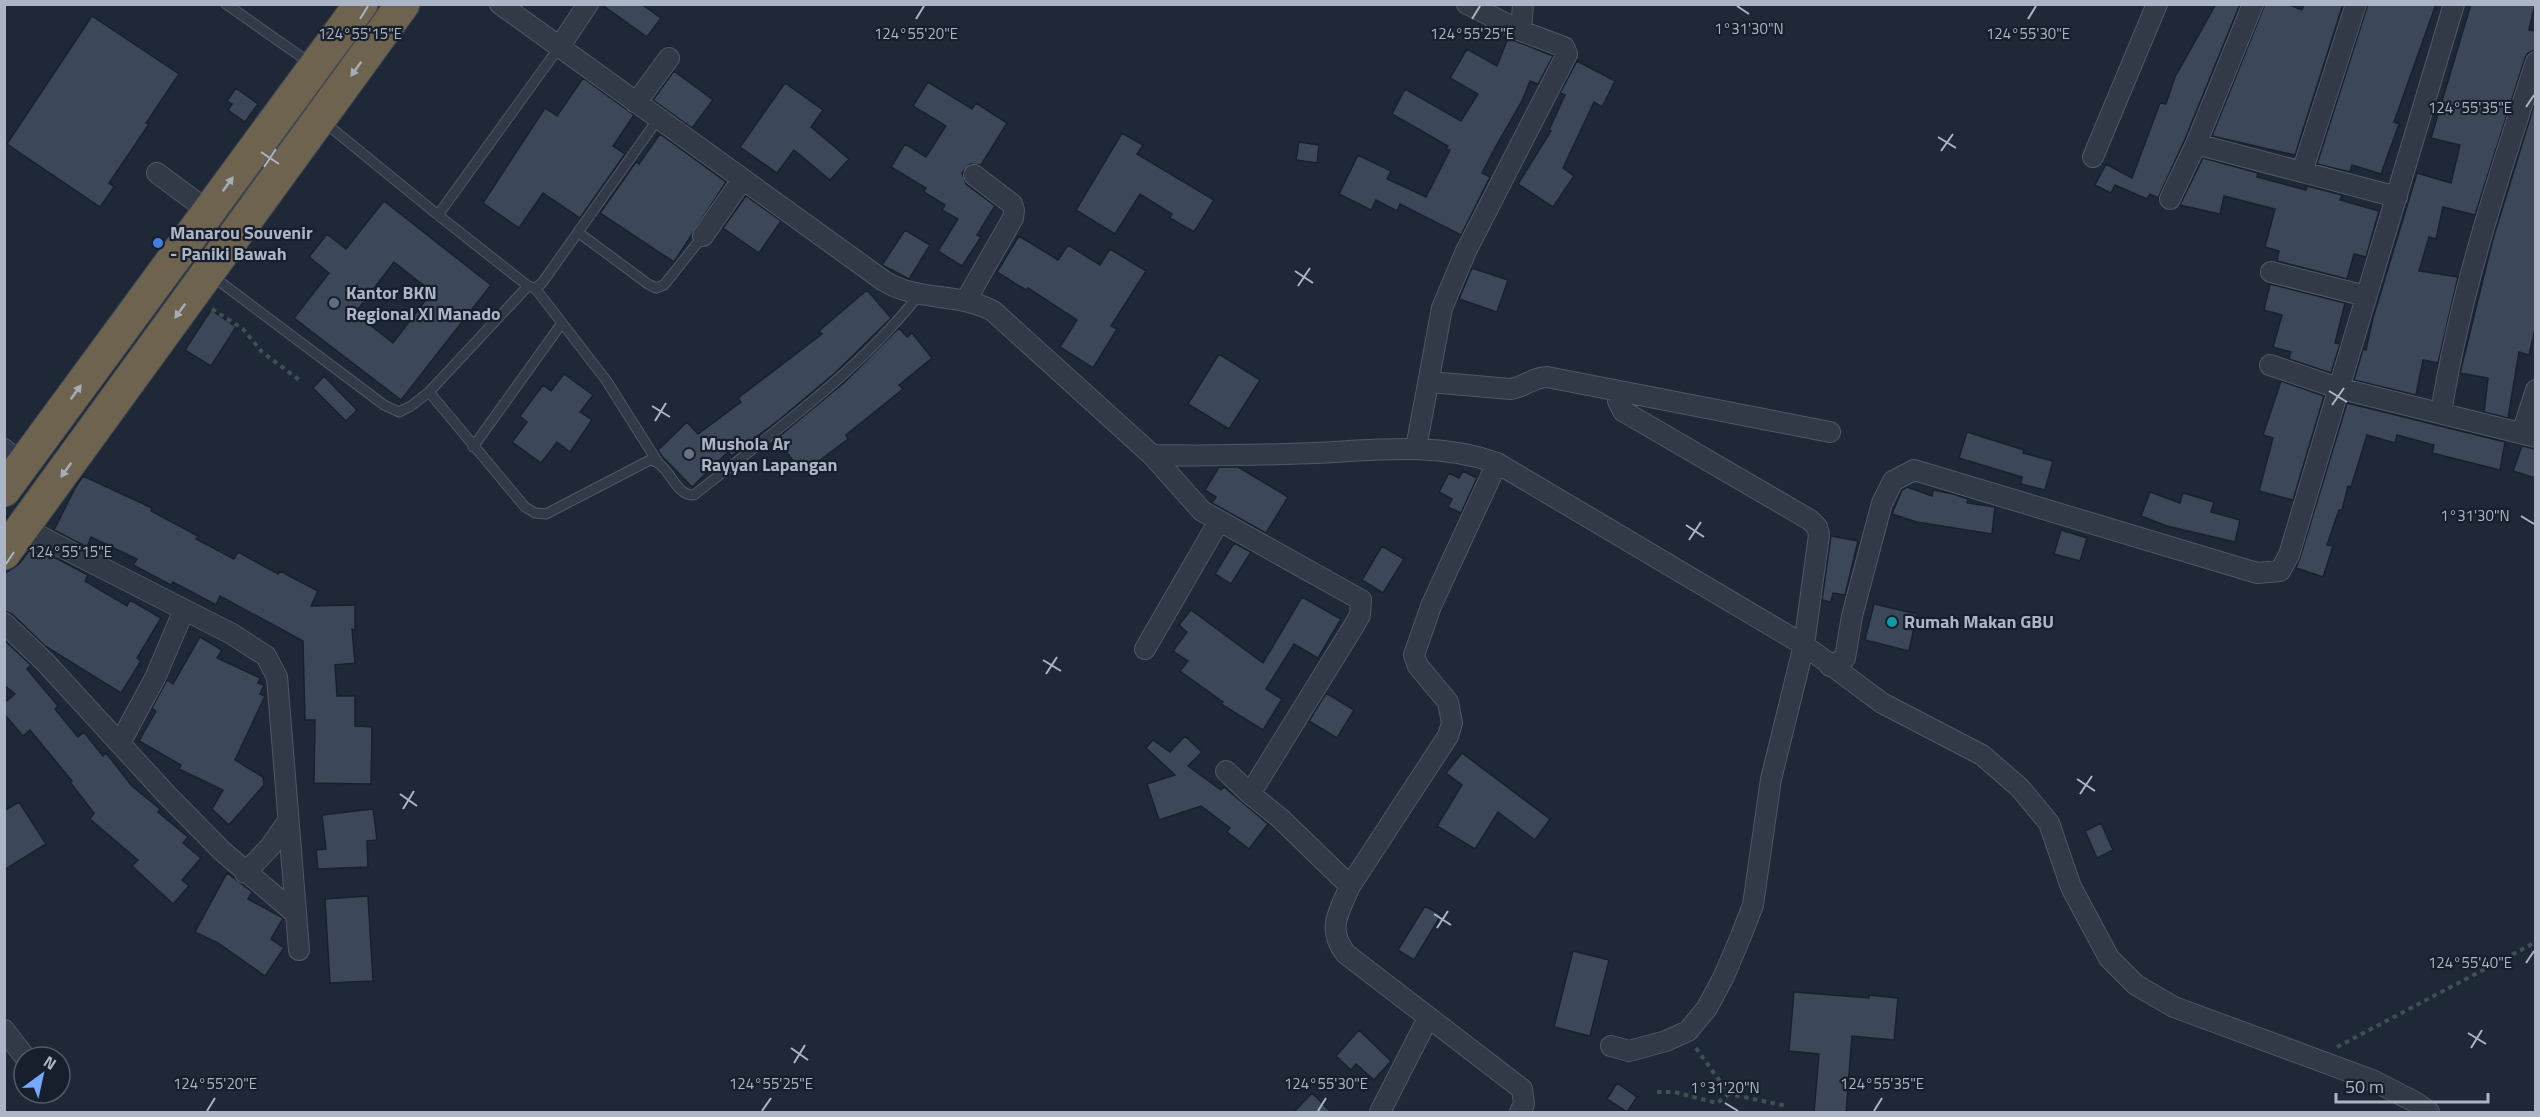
<svg xmlns="http://www.w3.org/2000/svg" width="2540" height="1117" viewBox="0 0 2540 1117" font-family="'Titillium Web',sans-serif">
  <style>
    .building { fill: #3c485a; stroke: #19212e; stroke-width: 1.5; fill-rule: evenodd }
    .lines { fill: none; stroke-linecap: round; stroke-linejoin: round }
    .lane-casing { stroke: #4f5866; stroke-width: 11 }
    .street-casing { stroke: #4f5866; stroke-width: 22 }
    .highway-casing { stroke: #3c4552; stroke-width: 35 }
    .path { stroke: #3e5256; stroke-width: 4; stroke-dasharray: 4.5 4.5; stroke-linecap: butt }
    .lane { stroke: #323a48; stroke-width: 9 }
    .street { stroke: #323a48; stroke-width: 20 }
    .highway { stroke: #6e634e; stroke-width: 33 }
    .oneway { fill: #a6adb9 }
    .ticks { fill: none; stroke: #acb5c5; stroke-width: 2 }
    .shop-dot { fill: #3f7fe0; stroke: #181f2c; stroke-width: 2 }
    .service-dot { fill: #5c6f8a; stroke: #181f2c; stroke-width: 2 }
    .worship-dot { fill: #6b7280; stroke: #181f2c; stroke-width: 2 }
    .culture-dot { fill: #0f9aa8; stroke: #181f2c; stroke-width: 2 }
    .labels { text-anchor: middle; stroke-width: 4.5; stroke-linejoin: round; paint-order: stroke }
    .poi-label { font-size: 18px; font-weight: bold; fill: #acb5c5; stroke: #181f2c; text-anchor: start }
    .ticks-label { font-size: 15px; text-anchor: middle; fill: #acb5c5; stroke: #181f2c; stroke-width: 4.5; stroke-linejoin: round; paint-order: stroke }
  </style>
  <rect width="100%" height="100%" fill="#1e2837"/>
  <path class="building" d="M601,4h40l20,14 -14,19z
    M2216,4h24l-55,135 -27,59 -8,-4 -3,5 -32,-14 -4,8 -16,-8 11,-21 26,14 28,-75 6,1 9,-27z
    M2265,4h22l15,6 2,-6h39l-48,151 -83,-19z
    M2368,4h68l-42,118 5,2 -18,50 -29,-9 -2,7 -33,-8z
    M2471,4h64l-6,26 6,1v19l-7,3 -3,5 -50,157 -32,-8 -7,32 -7,-2 -10,34 39,6 -20,86 -15,-3 -7,35 -62,-15 9,-31 3,1 7,-32 44,-145 34,10 9,-38 -29,-7z
    M92,16l87,58 -33,49 3,1 -40,59 5,4 -14,20 -93,-63z
    M1508,38l45,18 -15,28 -8,-3 -8,20 -26,45 -14,27 8,4 -29,58 -61,-31 -3,7 -21,-11 -5,10 -32,-16 19,-39 33,16 -4,8 39,18 24,-47 -4,-1 2,-3 -56,-32 13,-25 56,32 17,-27 -28,-16 17,-29 30,17z
    M1577,61l38,20 -13,26 -8,-5 -31,66 11,8 -21,31 -35,-23 33,-53 -2,-1 16,-35 -5,-2z
    M674,71l39,29 -21,28 -39,-28z
    M583,78l51,37 -21,31 12,8 -45,64 -37,-25 -24,35 -36,-25 62,-95 12,8z
    M928,82l44,27 4,-6 31,20 -26,42 -11,-1 -8,9 4,11 29,22 -18,29 4,2 -19,29 -24,-15 20,-32 -16,-9 3,-5 -21,-13 2,-4 -35,-21 14,-23 21,13 20,-31 -33,-20z
    M785,83l38,27 -12,17 38,32 -19,21 -36,-30 -17,23 -37,-26z
    M236,88l22,16 -13,18 -17,-12 4,-6 -5,-3z
    M2535,102v227l-6,26 -10,-3 -11,66 -24,-6 4,-34 -28,-5 33,-134z
    M1122,133l21,12 -6,9 77,46 -20,32 -24,-14 2,-4 -32,-20 -25,40 -39,-24z
    M660,134l66,48 -52,80 -74,-49 36,-51 3,2z
    M1299,142l20,3 -2,18 -21,-3z
    M2203,158l55,15 -1,4 49,13 1,-4 35,9 -2,5 39,11 -13,46 -12,-3 -7,25 -70,-18 2,-10 -14,-4 10,-38 -51,-13 -4,18 -40,-9z
    M746,196l35,25 -22,32 -36,-25z
    M384,201l107,84 -90,115 -107,-82 35,-45 -20,-16 18,-23 19,15zM394,262l38,30 -39,51 -38,-30z
    M905,230l25,15 -21,34 -27,-14z
    M1019,236l39,24 10,-15 32,20 10,-16 36,22 -35,55 6,3 -24,39 -33,-21 17,-27 -49,-32 -2,2 -29,-18z
    M1472,268l36,12 -11,32 -38,-13z
    M2270,284l75,19 -10,40 5,1 -9,29 -42,-14 2,-7 -18,-5 9,-32 -18,-5z
    M867,290l24,28 -55,54 -57,48 -48,36 -3,-4 -36,35 -31,-32 -3,-5 29,-28 11,12 43,-32 -3,-4 84,-64 -3,-3z
    M211,310l25,17 -25,39 -26,-16z
    M899,328l8,9 5,-4 20,25 -33,27 4,4 -57,46 2,4 -45,34 -27,-34 69,-57z
    M1219,354l41,26 -31,49 -41,-25z
    M564,374l29,21 -13,17 12,8 -22,32 -13,-10 -16,21 -29,-21 15,-20 -7,-6 23,-31 8,6z
    M324,376l33,34 -11,11 -33,-33z
    M2281,381l43,15 -31,104 -34,-9 14,-53 -10,-3z
    M2347,403l158,39 -5,28 -68,-17 2,-8 -37,-10 -2,8 -28,-8 -16,52 -3,-1 -6,24h-3l-12,35 6,1 -10,31 -27,-9 4,-10z
    M1967,432l57,18 -1,3 30,8 -8,29 -24,-6 1,-7 -63,-19z
    M2522,446l13,3v29l-22,-7z
    M1219,467h19l50,30 -22,36 -54,-30 4,-6 -11,-7z
    M1463,471l14,7 -16,35 -13,-6 4,-8 -13,-7 10,-19 10,5z
    M83,476l69,32 -1,3 47,25 -2,3 38,20 4,-7 40,22 2,-3 38,20 -7,15 44,-1v25l-3,-1 3,34 -20,2 2,31h18v30l17,1 -1,57 -57,-1 1,-63h-10l-2,-79 -83,-45 -4,9 -43,-23 -2,3 -38,-20 4,-6 -46,-22 -4,10 -33,-17 21,-42z
    M1907,487l25,9 1,-6 20,4 15,5 -1,4 28,4 -3,27 -75,-12 -25,-8 10,-24z
    M2150,492l30,11 3,-10 31,9 -3,10 29,8 -5,22 -68,-16 -26,-10z
    M2061,530l26,8 -7,23 -26,-7z
    M1831,536l27,5 -13,54 -12,-2 -2,9 -9,-2z
    M1234,543l17,9 -20,32 -16,-10z
    M1382,546l22,13 -21,34 -21,-13z
    M31,548l12,6 1,-2 44,23 -3,6 42,25 3,-6 31,18 -24,40 4,3 -20,32 -76,-47 -33,-32 -8,-3v-37l15,-10z
    M1302,597l39,22 -23,39 -24,-14 -28,45 16,10 -19,31 -42,-26 2,-2 -43,-31 8,-10 -15,-10 14,-19 -8,-7 12,-15 72,53z
    M1874,604l43,10 -8,37 -44,-11z
    M200,637l22,13 -5,8 43,20 -2,5 6,2 -4,9 5,2 -30,64 28,17 1,8 -35,40 -17,-16 11,-19 -44,-21 2,-4 -42,-24 17,-30 -4,-3 15,-28 6,4z
    M4,640l27,25 -4,4 31,37 -3,3 23,28 6,-5 19,24 3,-3 26,33 28,23 -2,3 30,25 -5,6 18,15 -19,22 7,6 -16,18 -41,-38 6,-6 -48,-41 4,-6 -24,-31 2,-1 -42,-51 -7,6 -19,-22v-11l11,-9 -11,-9z
    M1326,693l28,17 -17,28 -28,-17z
    M1185,736l17,16 -14,14 33,24 3,-3 44,37 -19,25 -22,-17 3,-4 -29,-22 -42,14 -12,-36 28,-9 -29,-27 7,-8 17,12z
    M1462,753l88,66 -15,21 -37,-28 -23,37 -38,-23 25,-41 -16,-12z
    M19,802l27,42 -42,26v-59z
    M373,809l4,31 -10,1 1,26 -50,2 -2,-19 10,-1 -4,-34z
    M2101,823l12,27 -16,8 -12,-27z
    M227,873l25,19 -4,7 35,19 -12,21 13,9 -19,28 -47,-33 -23,-11z
    M368,896l5,85 -43,2 -5,-84z
    M1425,906l16,9 -27,45 -16,-10z
    M1573,951l36,9 -19,76 -36,-9z
    M1794,992l75,6v-3l29,3 -4,42 -42,-4 -6,77h-32l5,-59 -30,-3z
    M1359,1030l32,31 -17,19 -18,-16 -5,6 -15,-14z
    M1617,1083l20,14 -10,15 -20,-13z
    M1312,1093l20,20h-39z"/>
  <g class="lines">
    <g class="lane-casing">
      <path id="lane" d="M226,4l84,59
        M324,122l114,93 122,-169
        M438,215l90,71 7,2 7,-5 116,-164
        M579,233l69,51 8,4 8,-3 39,-49
        M211,275l173,130 15,7 12,-6 18,-14 99,-106
        M535,288l71,92 51,81
        M429,392l96,115 10,6 11,1 104,-54c20,3 24,36 44,35 78,-62 162,-121 225,-200
        M473,447l89,-124"/>
    </g>
    <g class="street-casing">
      <path id="street" d="M500,4l384,277c34,21 74,11 109,30l159,144c55,1 109,0 164,-2 61,-3 122,-11 181,10l307,182 78,58 100,52 38,33 29,35 22,64 38,71 27,27 38,22 198,73 43,22 14,10
        M1467,4l54,27
        M560,46l28,-42
        M636,103l33,-45
        M2196,144l201,53
        M2093,157l64,-153
        M2302,172l54,-168
        M157,173l51,38
        M2170,199l26,-55 57,-140
        M703,236l39,-56
        M2271,272l95,24
        M966,300l47,-82 1,-8 -2,-6 -38,-29
        M2270,365l68,23 198,49
        M1430,382l80,7c13,-1 23,-12 37,-12l283,55
        M2441,413c19,-120 57,-235 95,-351
        M2522,433l14,-43
        M1416,448l26,-140 24,-57 101,-197 -3,-7 -43,-16 2,-27
        M4,449l20,16
        M1152,455l50,56 159,89 -1,15 -5,9 -105,170 30,24 70,68 98,-150 4,-13 -4,-21 -30,-36 -4,-11 17,-49 66,-143
        M24,528l208,106 34,22 11,21 22,273
        M4,623l41,39 122,133 55,56 73,62
        M1145,649l74,-128
        M1830,666l15,-8 7,-42 30,-113 11,-22 21,-11 343,103 23,-2 9,-16 165,-551
        M120,743l35,-65 29,-68
        M1226,771l24,23
        M245,873l25,-26 18,-26
        M1350,886c-11,26 -24,43 -4,68l176,135 2,15 -4,8
        M4,1030l21,27
        M1611,1046l18,5 37,-10 22,-10 19,-23 17,-32 17,-40 12,-31 18,-126 33,-134 15,-110 -2,-8 -7,-7 -187,-109 -5,-10 4,-8
        M1380,1112l48,-94"/>
    </g>
    <g class="highway-casing">
      <path id="highway" d="M4,490l357,-486
        M4,553l399,-549"/>
    </g>
    <path class="path" d="M212,309l31,20 19,23 40,30
      M2337,1047l199,-105
      M1696,1048l33,46 58,12
      M1657,1092h17l43,11 12,-9"/>
    <use href="#lane" class="lane"/>
    <use href="#street" class="street"/>
    <use href="#highway" class="highway"/>
  </g>
  <defs><path id="oneway-solid" d="M-6-.8H1V-3.2L6.5 0L1 3.2V.8H-6Z" transform="scale(1.5)"/></defs>
  <g class="oneway">
    <use href="#oneway-solid" transform="translate(356 69) rotate(126)"/>
    <use href="#oneway-solid" transform="translate(228 184) rotate(-54)"/>
    <use href="#oneway-solid" transform="translate(180 311) rotate(126)"/>
    <use href="#oneway-solid" transform="translate(76 392) rotate(-54)"/>
    <use href="#oneway-solid" transform="translate(66 470) rotate(126)"/>
  </g>
  <path class="ticks" d="M1737,6l12,8M360,19l8,-13M916,19l8,-13M1472,19l8,-13M2028,19l8,-13M2526,107l8,-12M1938,137l18,11M1941,151l12,-17M261,152l18,12M264,167l12,-18M1295,271l18,12M1298,286l12,-18M2329,391l18,11M2332,405l12,-17M652,406l18,11M655,421l11,-18M2521,516l13,8M1686,525l18,12M1689,540l12,-18M6,564l8,-12M1043,660l18,11M1046,674l11,-17M2077,779l18,12M400,794l17,12M2080,794l12,-18M403,809l11,-18M1434,914l17,11M1437,928l11,-17M2526,963l8,-12M2468,1033l18,11M791,1048l17,12M2471,1048l11,-18M794,1063l11,-18M1725,1103l13,8M207,1111l8,-13M762,1111l9,-13M1318,1111l8,-13M1874,1111l8,-13"/>
  <circle class="shop-dot" cx="158" cy="243" r="6"/>
  <circle class="service-dot" cx="334" cy="303" r="6"/>
  <circle class="worship-dot" cx="689" cy="454" r="6"/>
  <circle class="culture-dot" cx="1892" cy="622" r="6"/>
  <g class="labels">
    <g class="poi-label">
      <text x="170" y="239">Manarou Souvenir<tspan x="170" dy="21">- Paniki Bawah</tspan></text>
      <text x="346" y="299">Kantor BKN<tspan x="346" dy="21">Regional XI Manado</tspan></text>
      <text x="701" y="450">Mushola Ar<tspan x="701" dy="21">Rayyan Lapangan</tspan></text>
      <text x="1904" y="628">Rumah Makan GBU</text>
    </g>
  </g>
  <g class="ticks-label">
    <text x="1749" y="34">1°31'30"N</text>
    <text x="916" y="39">124°55'20"E</text>
    <text x="1472" y="39">124°55'25"E</text>
    <text x="2028" y="39">124°55'30"E</text>
    <text x="360" y="39">124°55'15"E</text>
    <text x="2470" y="113">124°55'35"E</text>
    <text x="2475" y="521">1°31'30"N</text>
    <text x="70" y="557">124°55'15"E</text>
    <text x="2470" y="968">124°55'40"E</text>
    <text x="215" y="1089">124°55'20"E</text>
    <text x="771" y="1089">124°55'25"E</text>
    <text x="1326" y="1089">124°55'30"E</text>
    <text x="1882" y="1089">124°55'35"E</text>
    <text x="1725" y="1093">1°31'20"N</text>
  </g>
  <rect width="2540" height="1117" fill="none" stroke="#acb5c5" stroke-width="12"/>
  <g transform="translate(42 1075) rotate(33)"><circle r="28" fill="#181f2c" stroke="#535b69" stroke-width="1.5"/>
  <path d="M0-4.5L10 22L0 15L-10 22Z" fill="#78a8fd"/>
  <text y="-9" font-size="16" font-weight="bold" text-anchor="middle" fill="#acb5c5">N</text>
  </g>
  <path d="M2336 1093v9h152v-9" fill="none" stroke="#acb5c5" stroke-width="3"/>
  <text x="2345" y="1093" font-size="18" fill="#acb5c5" stroke="#181f2c" stroke-width="4.5" paint-order="stroke">50 m</text>
</svg>
